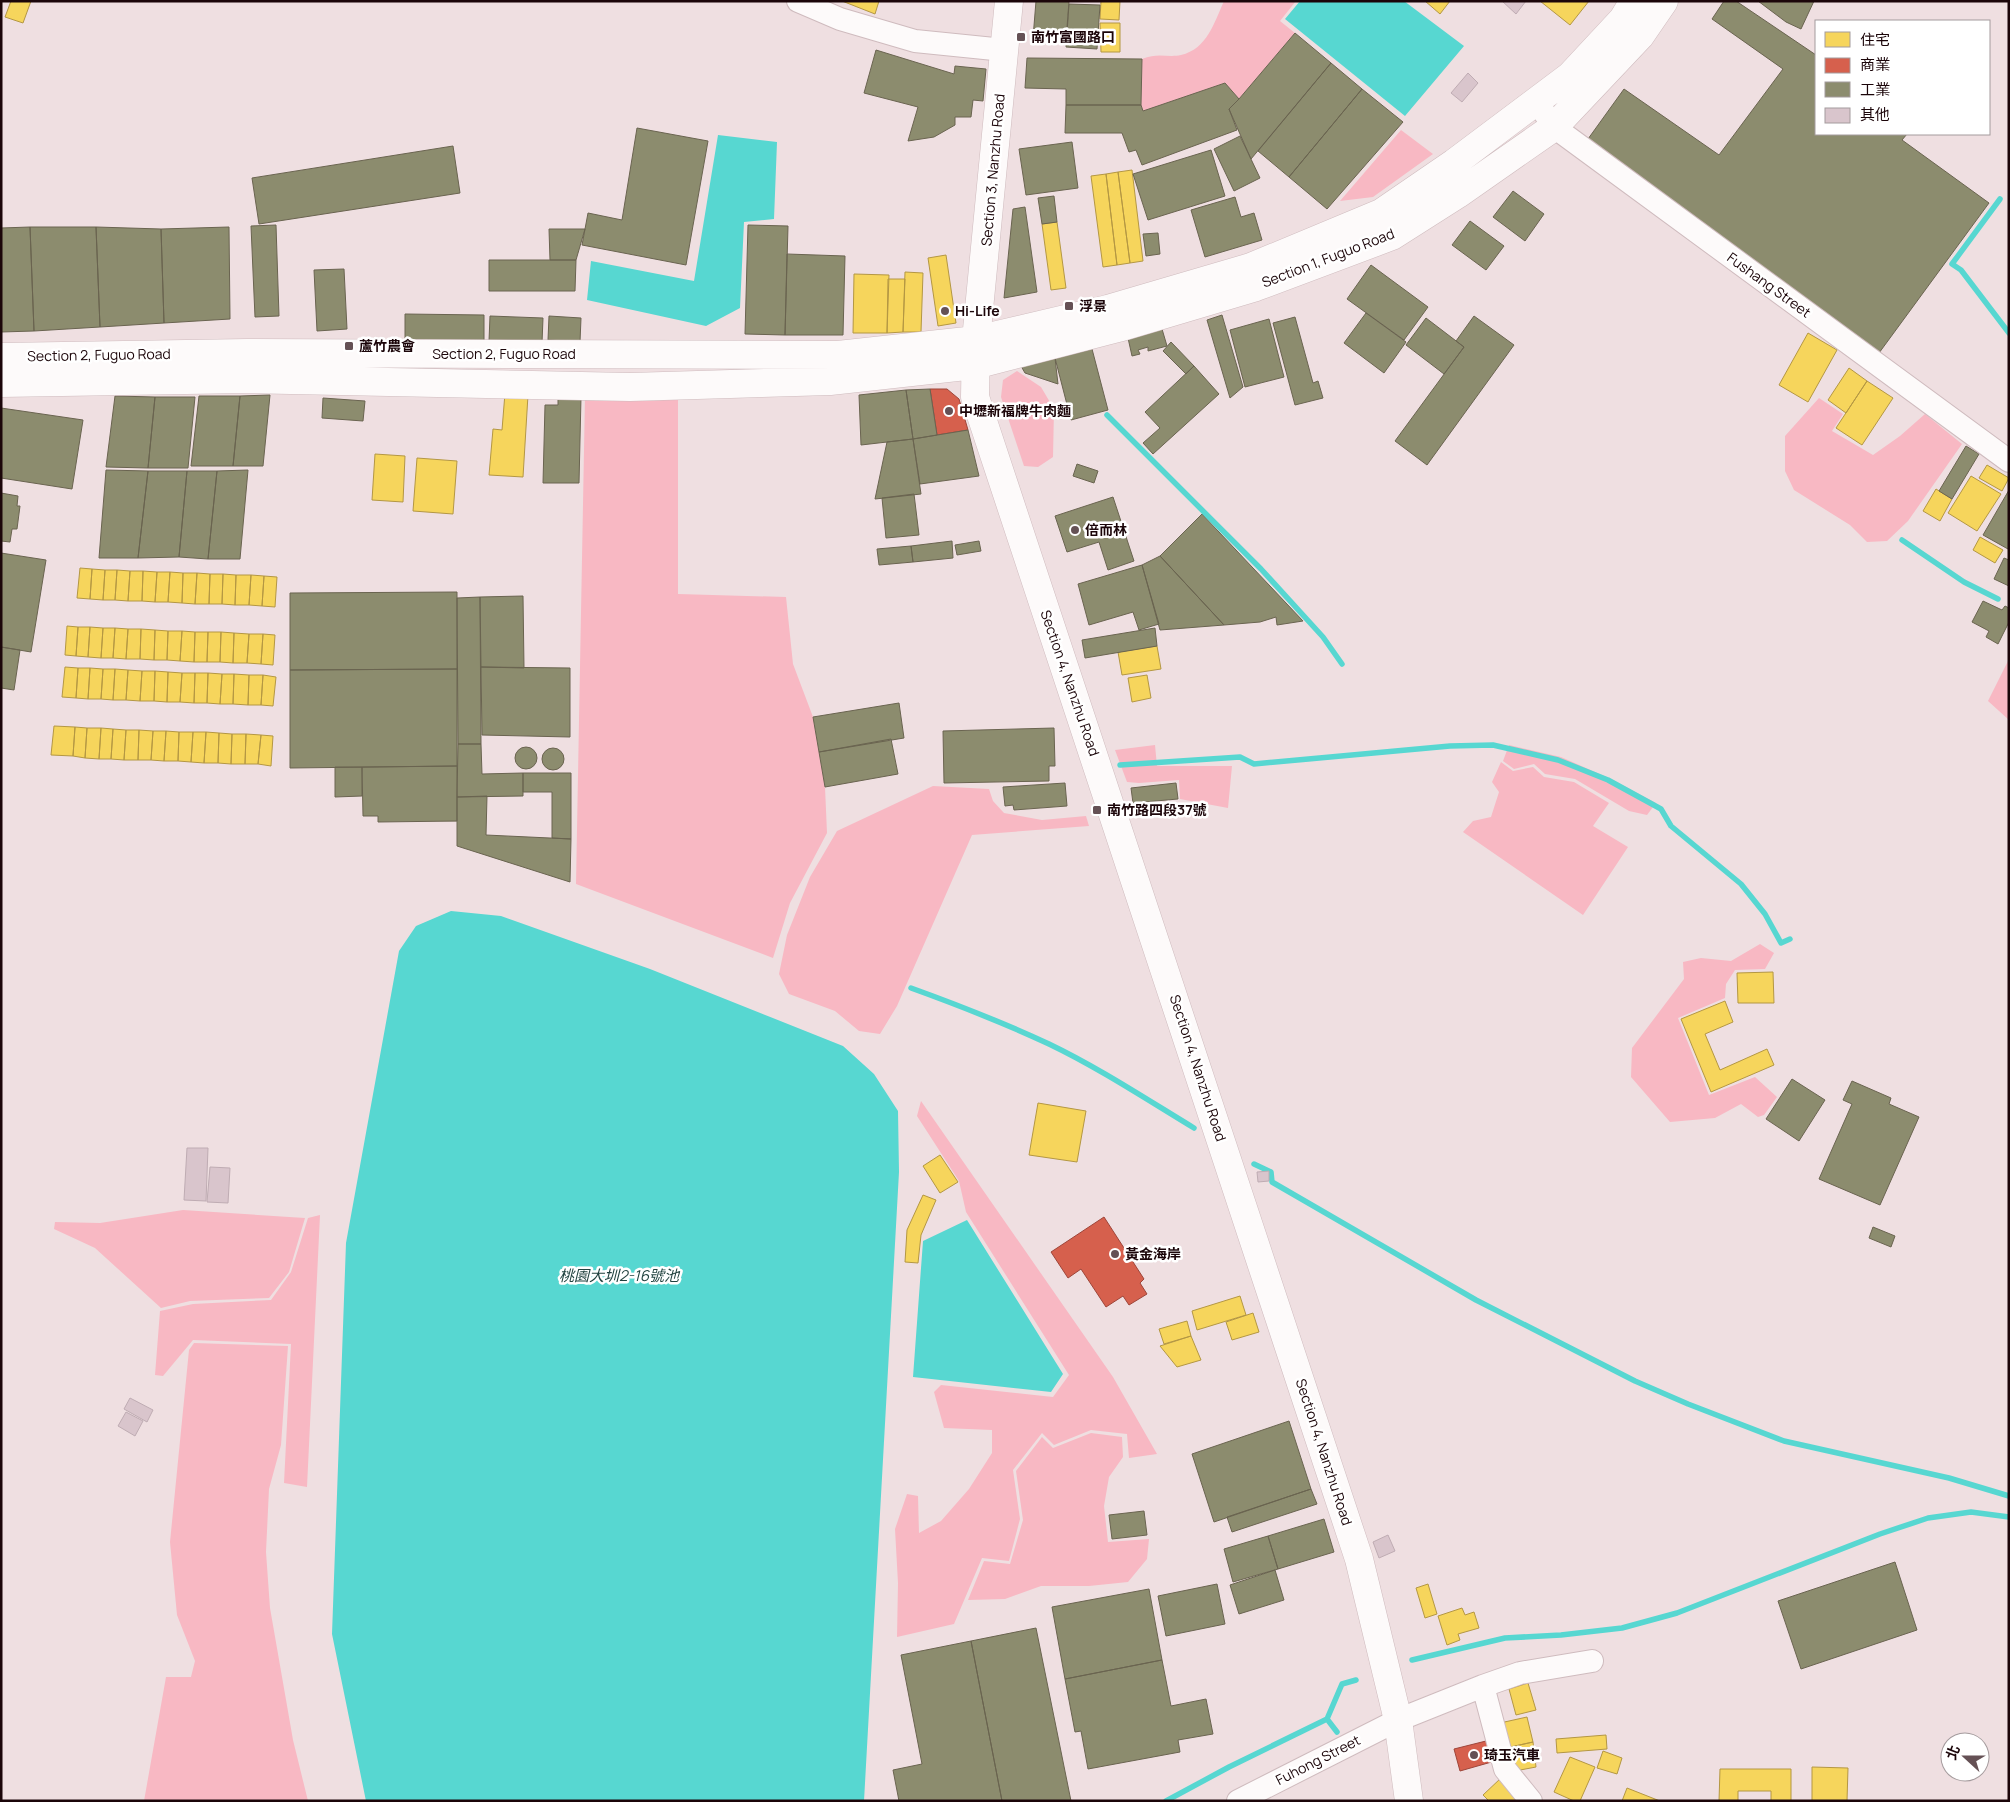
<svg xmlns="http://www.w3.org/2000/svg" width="2010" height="1802" viewBox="0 0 2010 1802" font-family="Manrope,'Noto Sans TC',sans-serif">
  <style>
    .green { fill: #f8b8c3 }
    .water { fill: #57d7d1 }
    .homes { fill: #f6d55c; stroke: #b49743 }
    .shops { fill: #d6604d; stroke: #9e4539 }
    .industry { fill: #8c8c6e; stroke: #6a6450 }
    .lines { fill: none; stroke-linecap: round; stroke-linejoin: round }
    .stream { stroke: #57d7d1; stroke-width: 5.5 }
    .building { fill: #d9c5cc; stroke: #bfacb3 }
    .minor-casing { stroke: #cfbbbe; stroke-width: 24 }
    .tertiary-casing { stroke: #cfbbbe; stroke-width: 29 }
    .minor { stroke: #fdfafa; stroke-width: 22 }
    .tertiary { stroke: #fdfafa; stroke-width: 28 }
    .poi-dot { fill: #655155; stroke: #fff; stroke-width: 2 }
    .labels { text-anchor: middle; stroke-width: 5; stroke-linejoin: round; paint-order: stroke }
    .poi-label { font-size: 14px; font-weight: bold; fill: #1b0509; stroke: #fff; text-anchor: start }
    .street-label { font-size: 14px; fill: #1b0509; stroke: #fff }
    .water-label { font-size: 15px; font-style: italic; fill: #20413e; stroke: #fff }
  </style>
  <rect width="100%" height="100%" fill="#efdfe1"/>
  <path class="green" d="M1224,1h72l-16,20 15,12 -56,66 -14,-16 -82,28 -2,-6 1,-46c17,-7 25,-1 39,-4 26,-6 33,-32 43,-54z
    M1401,130l32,24 -60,43 -33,4z
    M1017,371l24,16 13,22 -1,48 -15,10 -14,-1 -23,-69 2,-17z
    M585,396l93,2v196l108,3 7,67 20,53 12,70 2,46 -37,70 -17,55 -197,-74z
    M1819,398l24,16 -11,17 41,24 27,-19 25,-22 37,30 -54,77 -21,20 -20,1 -17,-17 -56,-35 -9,-19v-35z
    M2009,659v61l-21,-19z
    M1155,745l2,21h75l-4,42 -48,-9 -1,-19 -40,3 -12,-1 -12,-32z
    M1509,745l52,12 50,22 45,24 -9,12 -18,-4 -54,-32 -30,-5 -11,-10 -20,5 -11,-8z
    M1501,762l12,9 20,-4 11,10 30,5 35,21 -16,23 35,21 -45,68 -120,-83 10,-11 18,-4 8,-25 -7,-10z
    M933,786l56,3 4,12 11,12 38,7 44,-4 3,10 -117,9 -75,171 -17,28 -21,-3 -24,-20 -46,-17 -10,-20 8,-39 23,-58 27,-46z
    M1760,944l14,9 -9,16 -30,1 -9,14 -1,14 -47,20 31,77 46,-18 22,20 -13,18 -6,2 -17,-13 -26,14 -45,4 -39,-45 1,-29 52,-69 -1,-17 18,-4 30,3z
    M921,1101l192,276 44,77 -28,4 -2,-24 -36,-4 -37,15 -12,-12 -29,37 7,49 -11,42 -27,-3 -28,66 -57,13 1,-54 -3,-54 12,-35 11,2 1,37 22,-12 28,-32 23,-36v-23l-48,-2 -10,-36 7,-7 112,12 16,-22 -103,-163 -7,-31 -42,-65z
    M183,1210l122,8 -16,54 -20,26 -79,3 -29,7 -66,-60 -41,-19 1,-7 45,1z
    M320,1215l-13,272 -23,-4 7,-139 -98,-4 -30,36 -8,-1 5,-64 33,-7 78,-4 20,-28 17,-54z
    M194,1343l94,3 -7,99 -12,44 -3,63 4,56 23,132 15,61h-164l22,-124h25l4,-16 -18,-46 -7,-73 19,-192z
    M1091,1433l31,4 1,20 -14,20 -5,29 4,36 41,-3 -2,20 -19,23 -39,4h-48l-36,13 -37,1 16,-39 26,3 13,-44 -7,-49 26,-34 11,11z"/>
  <path class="water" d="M1300,1h104l60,45 -59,70 -120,-97z
    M718,135l59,7 -3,77 -30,3 -4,86 -34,18 -119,-26 4,-39 103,20z
    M451,911l50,5 149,53 193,77 31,28 24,37 1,61 -35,629h-498l-34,-167 14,-391 53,-292 17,-25z
    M967,1220l96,154 -12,18 -138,-15 10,-136z"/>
  <path class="homes" d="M11,1h20l-8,22 -18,-6z
    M842,1h37l-4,13z
    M1101,1h19l-1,19 -19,-1z
    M1425,1h25l-10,13z
    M1540,1h49l-19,24z
    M1100,23h20v29h-19z
    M1132,170l11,91 -13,2 -12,-91z
    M1118,172l12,91 -13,2 -11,-91z
    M1106,174l11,91 -14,2 -12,-91z
    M1057,222l9,66 -15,2 -9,-66z
    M946,255l10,68 -18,3 -10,-68z
    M905,272l18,1 -2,59h-18z
    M854,274l35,1 -2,58h-34z
    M888,279h17l-2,53 -16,1z
    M1808,333l29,17 -29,52 -29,-17z
    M1849,368l18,13 -21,32 -18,-13z
    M1867,381l26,17 -31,47 -26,-17z
    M505,393l23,2 -5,82 -34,-2 4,-46 9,1z
    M375,454l30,2 -2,46 -31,-2z
    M417,458l40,3 -4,53 -40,-3z
    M1987,465l22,13 -7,13 -23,-13z
    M1971,476l30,18 -24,37 -29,-18z
    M1936,489l16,10 -12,22 -17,-10z
    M1980,537l23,13 -8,13 -22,-13z
    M80,568l12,1 -2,30 -13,-1z
    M92,569l13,1 -2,30 -13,-1z
    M105,570h12l-2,30h-12z
    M117,570l13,1 -2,30 -13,-1z
    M130,571h13l-1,30h-14z
    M143,571l14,1 -2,30 -13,-1z
    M157,572h13l-2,30h-13z
    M170,572l13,1 -1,30 -14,-1z
    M183,573h14l-2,31 -13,-1z
    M197,573l13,1 -1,30h-14z
    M210,574h13l-1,30h-13z
    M223,574l13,1 -1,30 -13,-1z
    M236,575h15l-2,30h-14z
    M251,575l13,1 -2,30 -13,-1z
    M264,576l13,1 -2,30 -13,-1z
    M67,626l11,1 -2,29 -11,-1z
    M78,627h12l-2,30 -12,-1z
    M90,627l13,1 -2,30 -13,-1z
    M103,628h12l-2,30h-12z
    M115,628l13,1 -2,30 -13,-1z
    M128,629h13l-1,30h-14z
    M141,629l14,1 -1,30 -14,-1z
    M155,630l13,1 -1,29h-13z
    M168,631h14l-2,30 -13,-1z
    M182,631l13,1 -1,30 -14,-1z
    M195,632h13l-1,30h-13z
    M208,632h13l-1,30h-13z
    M221,632l13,1 -1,30 -13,-1z
    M234,633l15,1 -2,29h-14z
    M249,634h14l-2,30 -14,-1z
    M263,634l12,1 -2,30 -12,-1z
    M1157,646l4,23 -39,6 -4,-23z
    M65,667l13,1 -2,30 -14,-1z
    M78,668h12l-2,31 -12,-1z
    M90,668l13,1 -2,30h-13z
    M103,669h12l-2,31 -12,-1z
    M115,669l13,1 -2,30h-13z
    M128,670l14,1 -2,30 -14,-1z
    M142,671h13l-1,30h-14z
    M155,671l13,1 -1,30 -13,-1z
    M168,672l14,1 -2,29h-13z
    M182,673h13l-1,30 -14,-1z
    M195,673h13l-1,30h-13z
    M208,673l14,1 -2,30 -13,-1z
    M222,674h12l-1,30h-13z
    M234,674l15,1 -1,30 -15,-1z
    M249,675h14l-2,30h-13z
    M263,675l13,2 -3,29 -12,-1z
    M1147,675l4,23 -19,4 -4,-24z
    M54,726l21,1 -2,29 -22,-1z
    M75,727l12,1 -2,30 -12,-2z
    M87,728h14l-2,31 -14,-1z
    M101,728l12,1 -2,30h-12z
    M113,729l13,1 -2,30 -13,-1z
    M126,730h13l-1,30h-14z
    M139,730l14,1 -2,29h-13z
    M153,731h13l-2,30 -13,-1z
    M166,731l13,1 -1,29h-14z
    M179,732h14l-2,30 -13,-1z
    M193,732h13l-2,31 -13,-1z
    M206,732l13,1 -1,30h-14z
    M219,733l13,1 -1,30 -13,-1z
    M232,734h14l-1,30h-14z
    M246,734l15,1 -3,29h-13z
    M261,735l12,1 -2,30 -13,-2z
    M1773,972l1,31h-36l-1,-30z
    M1725,1001l8,21 -28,12 15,36 47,-21 7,16 -63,27 -30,-73z
    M1038,1103l48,8 -9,51 -48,-7z
    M940,1155l18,27 -18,11 -17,-27z
    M923,1195l13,5 -15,35 -3,28 -13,-1 2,-32z
    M1240,1296l6,19 -49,15 -5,-19z
    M1253,1313l6,19 -27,8 -6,-18z
    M1187,1321l4,15 -27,8 -5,-15z
    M1191,1336l10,24 -24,7 -17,-21z
    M1428,1584l9,30 -12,4 -9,-30z
    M1462,1608l3,7 9,-3 5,16 -21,6 2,6 -13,5 -9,-29z
    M1528,1683l8,27 -20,5 -7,-26z
    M1527,1717l6,25 -27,6 -6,-25z
    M1606,1735l1,14 -50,4 -1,-14z
    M1533,1742l3,25 -21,4 -9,-23z
    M1603,1751l19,7 -5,16 -20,-6z
    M1570,1757l25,10 -15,34h-6l-20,-9z
    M1812,1767l36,1 -1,33h-35z
    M1720,1769h71v32h-20v-10h-33v10h-19z
    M1501,1778l22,23h-34l-6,-6z
    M1627,1788l33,13h-38z"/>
  <path class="shops" d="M930,389h17l12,10 9,31 -31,5z
    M1104,1217l40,62 -4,4 7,11 -18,11 -6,-9 -17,11 -25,-38 -13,9 -17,-26z
    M1490,1740l5,21 -35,10 -6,-22z"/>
  <path class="industry" d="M1036,1h33l-3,40 -33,-3z
    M1724,1h12l80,54v79h91l-5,6 87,63 -110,150 -291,-214 36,-50 95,66 64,-86 -71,-50z
    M1758,1h56l-13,28 -15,-7z
    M1069,4l31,1 -3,44 -31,-2z
    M1295,33l36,30 -80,96 -22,-50 10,-10z
    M876,50l78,24 1,-8 31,3 -3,32 -10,-1 -2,17h-16v8l-21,12 -26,4 10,-34 -54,-14z
    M1027,58l115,1 -1,46h-75v-16l-41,-1z
    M1331,63l31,26 -73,88 -31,-26z
    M1225,83l14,16 -10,10 8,21 -95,35 -6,-15 -7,2 -7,-19h-57l1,-28h75l2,6z
    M1362,89l41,33 -76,87 -38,-32z
    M637,128l71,13 -22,124 -104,-20 6,-32 34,7z
    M1240,136l20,42 -26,13 -20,-42z
    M1072,142l6,46 -52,7 -7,-46z
    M453,146l7,47 -201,31 -7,-46z
    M1211,150l14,46 -77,24 -15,-46z
    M1513,191l31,23 -19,27 -32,-24z
    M1054,196l3,26 -15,2 -4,-26z
    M1235,197l6,20 13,-4 8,27 -57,17 -14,-47z
    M1025,207l12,85 -33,6 9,-89z
    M1470,221l34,25 -18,24 -34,-25z
    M276,225l3,91 -24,1 -4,-91z
    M748,225l40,1 -3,109 -40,-1z
    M30,227l4,104 -33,1v-104z
    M30,227h66l4,100 -66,4z
    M96,227l65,2 3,94 -64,4z
    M229,227l1,92 -66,4 -3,-94z
    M549,229h36l-9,31h-26z
    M1158,233l2,21 -14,2 -3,-22z
    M787,254l58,2 -2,79h-58z
    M489,260h87l-1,31h-86z
    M1371,265l57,42 -24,33 -57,-41z
    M344,269l3,60 -30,2 -3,-61z
    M1366,313l40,29 -22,31 -40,-30z
    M405,314l79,1v26l-79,-1z
    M1222,315l21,72 -13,11 -23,-78z
    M490,316l53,2 -1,25 -53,-2z
    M549,316l32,2 -1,24 -32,-2z
    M1474,316l40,29 -87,120 -32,-24 69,-94 -8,-6z
    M1295,317l18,66 5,-2 5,17 -28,7 -22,-82z
    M1426,318l38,29 -20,27 -38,-29z
    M1269,319l15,58 -39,10 -15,-57z
    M1162,329l5,17 -19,5v-4l-10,3 2,4 -8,2 -4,-18z
    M1171,342l23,24 -8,8 -23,-23z
    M1092,349l16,61 -37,10 -16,-62z
    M1055,358l3,26 -33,-11 -4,-7z
    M1194,366l25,28 -66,60 -10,-11 17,-15 -15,-16z
    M930,389l7,46 -24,4 -7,-49z
    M906,390l7,49 -52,6 -2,-50z
    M270,395l-7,71h-30l7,-70z
    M115,396l40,1 -7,71 -42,-1z
    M199,396h41l-7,70h-42z
    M155,397h40l-7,71h-40z
    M558,397h23l-2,86h-36l2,-78h13z
    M323,398l42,3 -2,20 -41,-3z
    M1,408l82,12 -11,69 -71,-11z
    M968,430l11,46 -59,8 -7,-45z
    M913,439l8,55 -46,5 12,-57z
    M1966,446l13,8 -27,45 -13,-8z
    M1077,464l21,7 -4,12 -21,-7z
    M106,470l42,1 -10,87h-39z
    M248,470l-8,89h-32l9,-88z
    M148,471h39l-8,86 -41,1z
    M187,471h30l-9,88 -29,-2z
    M2009,490v57l-1,2 -25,-14z
    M1,493l17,3 -1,10h3l-3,23h-5l-2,13 -9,-1z
    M914,494l5,41 -33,3 -4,-40z
    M1113,497l21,64 -26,9 -9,-28 -32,10 -12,-36z
    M1202,514l101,107 -26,4 -1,-8 -16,5 -36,3 -64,-69z
    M952,541l1,17 -40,4 -2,-16z
    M979,541l2,10 -24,4 -2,-10z
    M911,546l2,16 -34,3 -2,-16z
    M1,553l45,7 -15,92 -30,-5z
    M1160,556l64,69 -64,5 -18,-65z
    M2004,558l5,2v26l-15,-7z
    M1142,565l17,59 -20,6 -6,-18 -44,13 -11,-41z
    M457,592v77l-167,1v-77z
    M523,596l1,72 -43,-1 -1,-70z
    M480,597l1,147h-23l-1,-146z
    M1983,601l19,9 3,-4 4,2v14l-11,22 -12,-7 3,-6 -17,-9z
    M1155,628l2,18 -72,12 -3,-18z
    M1,647l19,3 -6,40 -13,-2z
    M481,667l89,1v69l-88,-2z
    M457,669v97l-167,2v-98z
    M899,703l5,35 -85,14 -6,-35z
    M1054,728l1,38h-6v15l-105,2 -1,-52z
    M891,739l7,35 -73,13 -6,-35z
    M458,744h23l1,30 41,-1v23l-66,1z
    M515 758a11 11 0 1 1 22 0a11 11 0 1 1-22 0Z
    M542 759a11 11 0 1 1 22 0a11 11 0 1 1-22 0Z
    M457,766v55l-79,1v-6h-15l-1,-49z
    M335,767h27v29l-27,1z
    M523,773h48v66l-19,-1v-46h-29z
    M1065,783l2,23 -53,4 -1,-5 -8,1 -2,-19z
    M1176,783l2,16 -45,4 -2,-15z
    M487,796l-1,39 85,4 -1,43 -113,-36v-49z
    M1792,1079l33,21 -26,41 -33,-22z
    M1852,1081l39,17 -2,6 30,13 -39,88 -61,-26 33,-75 -9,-4z
    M1873,1227l22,9 -4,11 -22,-9z
    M1289,1421l22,68 -97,33 -22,-68z
    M1311,1489l6,15 -85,28 -5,-15z
    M1144,1511l3,24 -35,4 -3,-24z
    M1324,1519l10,33 -56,17 -10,-33z
    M1268,1536l10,33 -45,13 -9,-33z
    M1895,1562l22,68 -116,39 -23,-68z
    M1275,1570l9,30 -45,14 -9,-29z
    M1217,1584l8,40 -59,12 -8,-40z
    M1149,1589l13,71 -97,19 -13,-72z
    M1036,1628l35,173h-69l-31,-160z
    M971,1641l31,160h-103l-6,-31 29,-6 -21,-109z
    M1162,1660l9,46 35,-7 7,35 -35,6 2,12 -92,17 -7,-38 -6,1 -10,-53z"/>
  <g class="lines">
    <path class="stream" d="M2000,199l-48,65 9,6 48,63
      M1107,415l154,154 62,68 19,27
      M1902,540l62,42 34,17
      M1120,765l120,-8 14,7 196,-18 43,-1 65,15 50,20 53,29 10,17 70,58 24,30 16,29 9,-4
      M911,988c47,17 93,35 138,56 50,24 97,55 145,84
      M1254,1164l17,8 1,10 204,118 159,81 53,23 96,37 165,37 60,18
      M1412,1660l93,-22 56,-3 61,-7 55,-15 203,-79 48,-16 43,-6 38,5
      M1327,1719l10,13
      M1166,1801l63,-34 98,-48 15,-35 14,-4"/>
  </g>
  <path class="building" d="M1502,1h24l-10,13z
    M1468,73l10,10 -16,19 -11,-9z
    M187,1148h21l-2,53 -22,-1z
    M210,1167l20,1 -2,35 -21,-1z
    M1269,1171v10l-11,1 -1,-10z
    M130,1398l23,12 -6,12 -23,-13z
    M126,1412l17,9 -8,15 -17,-10z
    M1388,1535l7,16 -16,7 -6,-16z"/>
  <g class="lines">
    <g class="minor-casing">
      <path id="minor" d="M798,1l42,18 75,22 89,9
        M1537,102l17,25 455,334
        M1483,1686l22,83 26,32
        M1238,1801l160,-81 85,-34 37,-13 72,-12"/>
    </g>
    <g class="tertiary-casing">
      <path id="tertiary" d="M1009,1l-33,339 -1,57 384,1162 39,161 11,81
        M1,357l246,-4 591,2 138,-15 132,-31 143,-42 130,-54 73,-50 116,-87 53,-57 11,-18
        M1,383l246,-4 383,8 200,-6 145,-16 143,-37 138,-41 136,-51 66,-42 96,-67 86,-91 24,-35"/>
    </g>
    <use href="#minor" class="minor"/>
    <use href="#tertiary" class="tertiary"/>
  </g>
  <g class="poi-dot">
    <rect x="1016" y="32" width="10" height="10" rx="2.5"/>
    <rect x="1064" y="301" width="10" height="10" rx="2.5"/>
    <circle cx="945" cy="311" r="5"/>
    <rect x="344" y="341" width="10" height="10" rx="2.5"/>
    <circle cx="949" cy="411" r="5"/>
    <circle cx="1075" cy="530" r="5"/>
    <rect x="1092" y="805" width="10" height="10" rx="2.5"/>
    <circle cx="1115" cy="1254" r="5"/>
    <circle cx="1474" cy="1755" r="5"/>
  </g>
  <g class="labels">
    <g class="poi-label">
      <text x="1031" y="42">南竹富國路口</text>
      <text x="1079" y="311">浮景</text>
      <text x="955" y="316">Hi-Life</text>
      <text x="359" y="351">蘆竹農會</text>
      <text x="959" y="416">中壢新福牌牛肉麵</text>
      <text x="1085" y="535">倍而林</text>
      <text x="1107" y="815">南竹路四段37號</text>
      <text x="1125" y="1259">黃金海岸</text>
      <text x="1484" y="1760">琦玉汽車</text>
    </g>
    <g class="street-label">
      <text transform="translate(993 170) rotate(-85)" y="5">Section 3, Nanzhu Road</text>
      <text transform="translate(1328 258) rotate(-21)" y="5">Section 1, Fuguo Road</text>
      <text transform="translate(1769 285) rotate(36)" y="5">Fushang Street</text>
      <text x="504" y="359">Section 2, Fuguo Road</text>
      <text transform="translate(99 355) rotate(-1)" y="5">Section 2, Fuguo Road</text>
      <text transform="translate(1070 683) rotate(71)" y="5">Section 4, Nanzhu Road</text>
      <text transform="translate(1198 1068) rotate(72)" y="5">Section 4, Nanzhu Road</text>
      <text transform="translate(1324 1452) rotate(72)" y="5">Section 4, Nanzhu Road</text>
      <text transform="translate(1318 1760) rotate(-27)" y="5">Fuhong Street</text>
    </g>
    <g class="water-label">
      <text x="619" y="1281">桃園大圳2-16號池</text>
    </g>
  </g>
  <rect width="2010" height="1802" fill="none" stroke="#1b0509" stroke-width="5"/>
  <rect x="1815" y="20" width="175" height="115" fill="#ffffff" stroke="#a49b9d"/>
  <rect x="1825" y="32" width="25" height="15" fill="#f6d55c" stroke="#a49b9d"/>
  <text x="1860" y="45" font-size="15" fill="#1b0509">住宅</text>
  <rect x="1825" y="58" width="25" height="15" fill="#d6604d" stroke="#a49b9d"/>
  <text x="1860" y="70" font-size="15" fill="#1b0509">商業</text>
  <rect x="1825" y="82" width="25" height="15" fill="#8c8c6e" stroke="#a49b9d"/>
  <text x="1860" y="95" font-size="15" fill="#1b0509">工業</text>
  <rect x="1825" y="108" width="25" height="15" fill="#d9c5cc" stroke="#a49b9d"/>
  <text x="1860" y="120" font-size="15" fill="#1b0509">其他</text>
  <g transform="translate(1965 1757) rotate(291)"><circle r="24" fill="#ffffff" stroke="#a49b9d"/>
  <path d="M0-4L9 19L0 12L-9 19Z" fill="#655155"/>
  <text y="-8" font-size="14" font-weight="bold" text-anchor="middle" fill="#1b0509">北</text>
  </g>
</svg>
